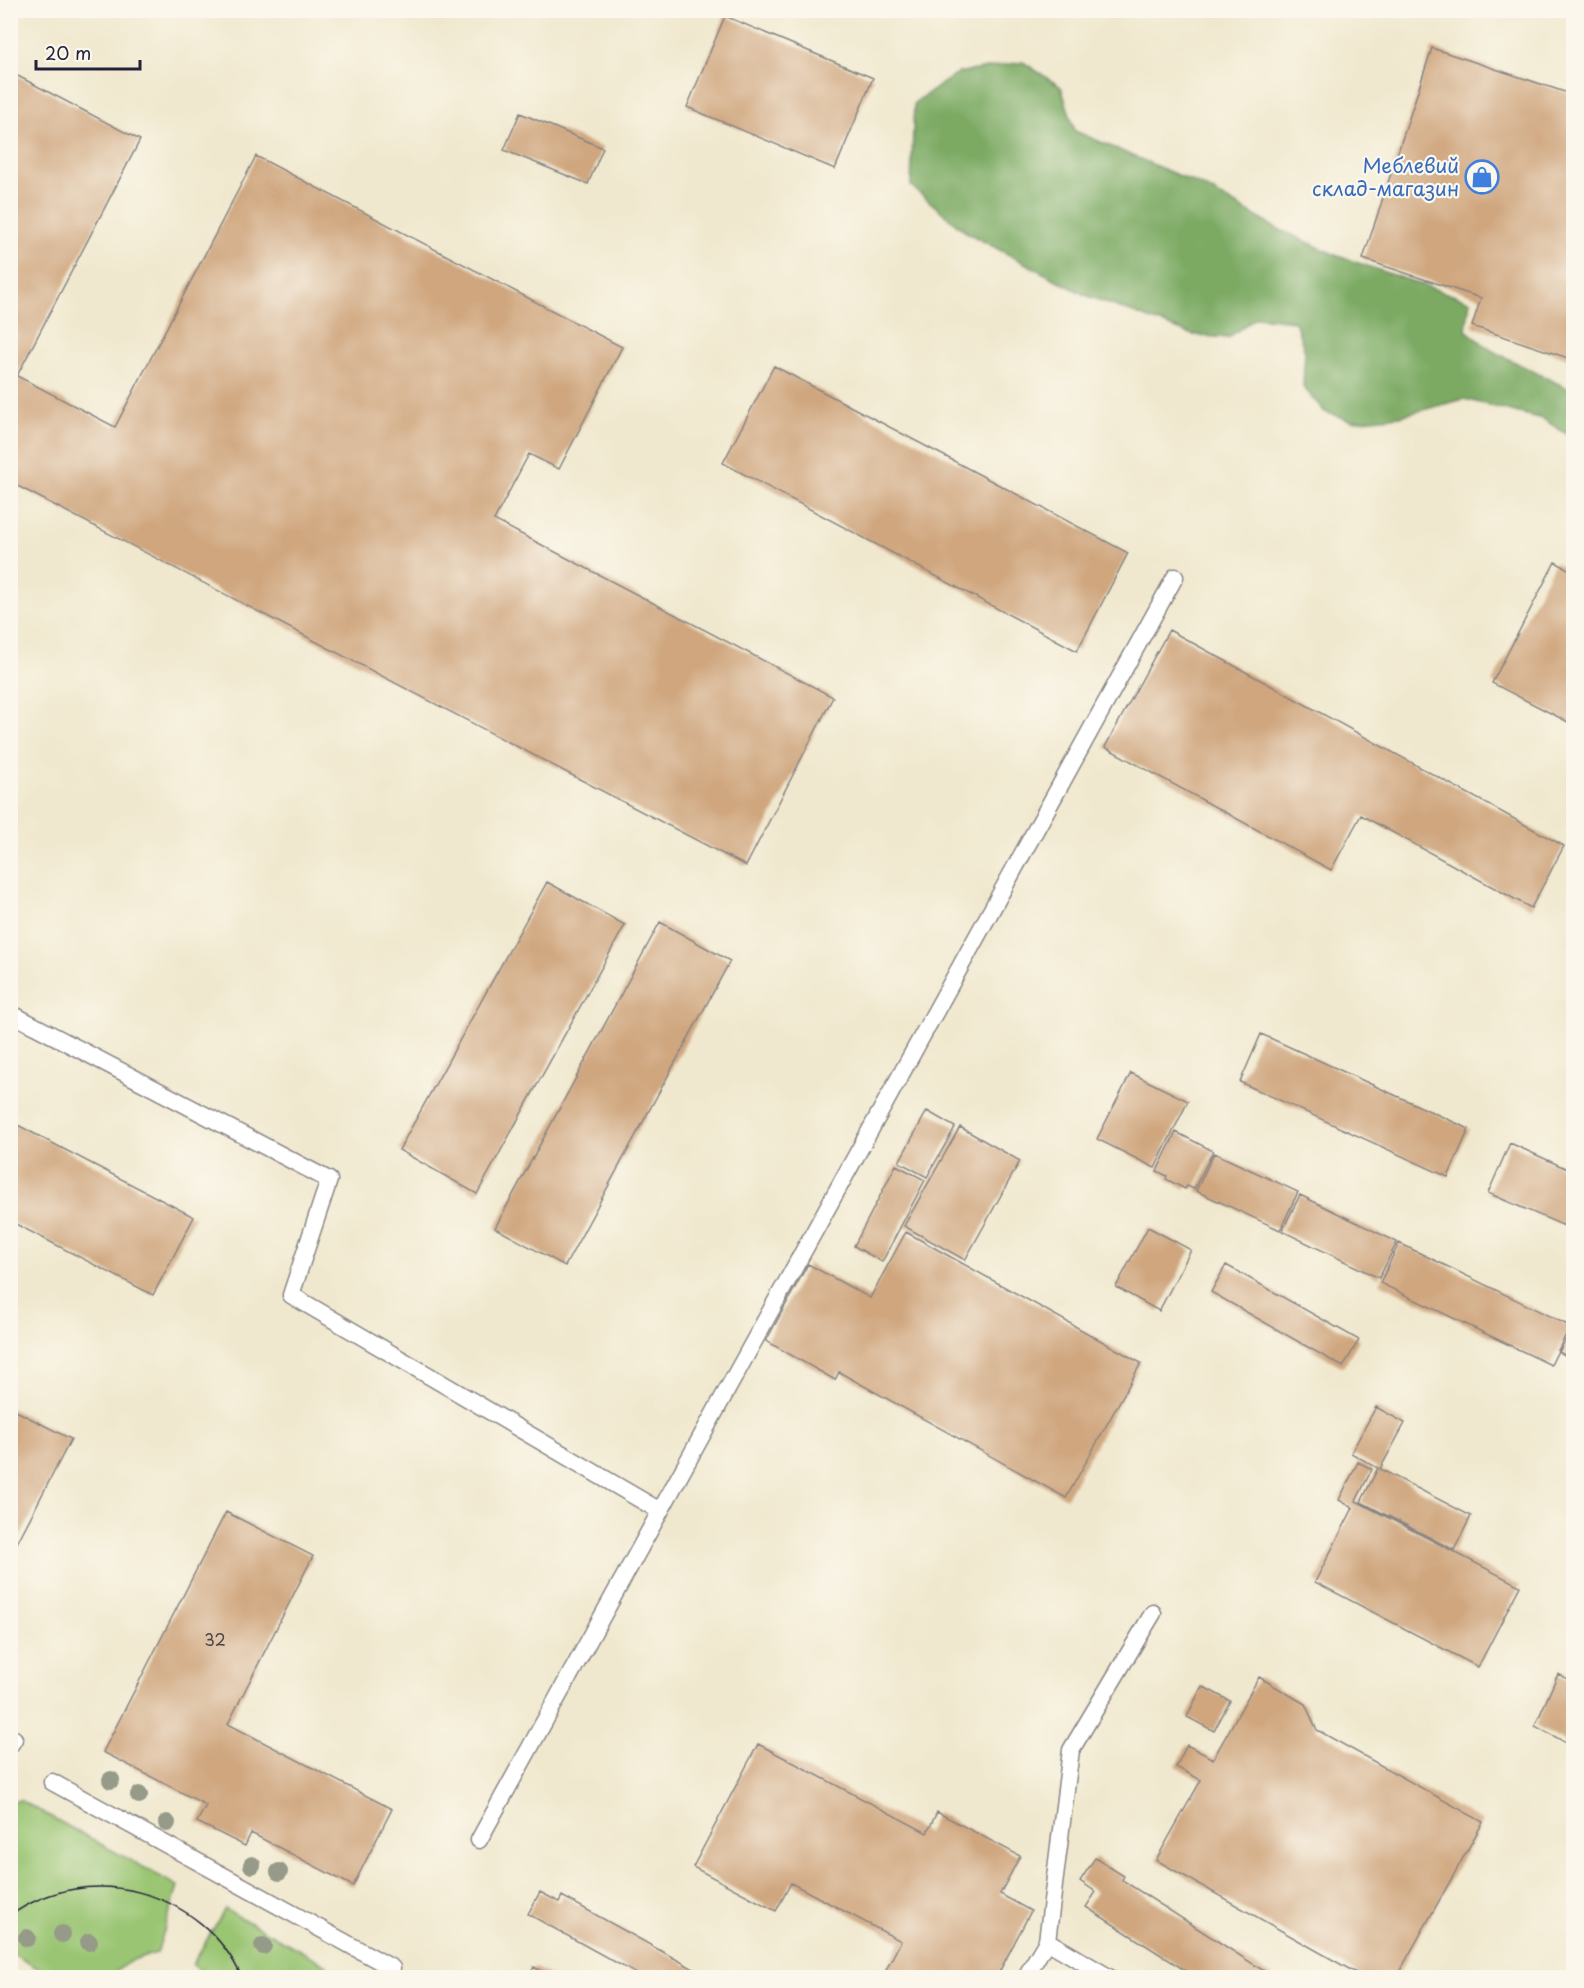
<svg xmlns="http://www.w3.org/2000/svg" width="1584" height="1988" viewBox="0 0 1584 1988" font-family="'Playpen Sans',sans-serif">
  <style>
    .green { fill: #9ac572; stroke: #5e7456; stroke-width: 1.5 }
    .forest { fill: #7baa64; stroke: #4e6650; stroke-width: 1.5 }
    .building { fill: #cfa67e }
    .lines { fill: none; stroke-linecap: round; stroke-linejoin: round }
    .lane-casing { stroke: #898584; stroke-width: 19 }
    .lane { stroke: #fff; stroke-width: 16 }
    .tram { stroke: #22223b; stroke-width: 1.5 }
    .tree { fill: #969a88 }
    .labels { text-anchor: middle; stroke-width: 4.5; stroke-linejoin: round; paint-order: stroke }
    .number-label { font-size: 16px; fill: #4d434c }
    .shop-label { font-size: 20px; fill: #366cbe; stroke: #fbf7ec; text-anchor: end }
  </style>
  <rect width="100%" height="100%" fill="#fbf7ec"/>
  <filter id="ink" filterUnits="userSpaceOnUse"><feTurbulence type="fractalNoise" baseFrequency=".0167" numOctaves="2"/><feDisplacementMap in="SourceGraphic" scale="12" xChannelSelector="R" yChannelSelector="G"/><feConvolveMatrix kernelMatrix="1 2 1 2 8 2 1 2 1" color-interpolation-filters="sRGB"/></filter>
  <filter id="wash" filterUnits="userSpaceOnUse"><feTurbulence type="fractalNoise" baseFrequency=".008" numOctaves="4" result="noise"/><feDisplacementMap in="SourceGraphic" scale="24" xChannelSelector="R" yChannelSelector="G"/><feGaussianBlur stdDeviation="1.35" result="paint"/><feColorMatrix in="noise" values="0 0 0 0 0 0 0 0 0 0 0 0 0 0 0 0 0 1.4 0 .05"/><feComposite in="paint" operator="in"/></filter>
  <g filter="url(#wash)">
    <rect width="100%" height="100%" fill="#f0e8ce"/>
    <path class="green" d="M20,1800l158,86 -21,67c-20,4 -33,9 -46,24h-58l-42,-24v-151z
      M225,1909l102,56 2,12h-124l-3,-4 -10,-8z"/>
    <path class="forest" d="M1023,62l38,25 14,44 130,56 69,40 64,29 132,45 -4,29 25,20 82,41v47l-30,-19 -79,-20 -64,17 -47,5 -28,-9 -22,-25 2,-35 -10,-31 -39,-4 -28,21 -35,-3 -108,-40 -119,-63 -55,-46 3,-83 44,-30z"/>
    <g id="blocks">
      <path class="building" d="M725,16l148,62 -38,91 -148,-62z
        M1432,48l142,47v265l-102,-34 9,-28 -118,-39z
        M14,74l126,66 -123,236 98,51 141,-271 366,191 -63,122 -30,-15 -35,66 339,177 -87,169 -736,-384v-402z
        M520,113l83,35 -15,36 -84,-34z
        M774,366l354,187 -51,98 -354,-188z
        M1555,562l19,10v153l-82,-42z
        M1169,630l395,216 -33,62 -170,-93 -30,55 -226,-123z
        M547,882l78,43 -148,269 -78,-44z
        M660,922l70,39 -165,305 -70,-38z
        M1261,1034l208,95 -21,48 -208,-95z
        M1131,1073l57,28 -33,67 -58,-29z
        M927,1111l28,16 -28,50 -28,-15z
        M10,1121l184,96 -41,78 -143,-74z
        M960,1127l60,34 -55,99 -61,-34z
        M1176,1132l37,19 -19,38 -7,-3 -2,3 -19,-10 1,-3 -10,-5z
        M1510,1143l64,29v58l-86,-37z
        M1214,1153l84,39 -18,38 -84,-39z
        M896,1165l29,15 -43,82 -28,-16z
        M1300,1195l97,47 -18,36 -97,-47z
        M1148,1227l43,23 -32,61 -43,-24z
        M906,1232l235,131 -75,135 -227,-126 -4,8 -69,-39 42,-77 62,34z
        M1399,1243l171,83 -19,39 -171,-82z
        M1226,1265l133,75 -16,27 -132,-75z
        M1574,1324v36l-15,-8z
        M1376,1407l29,16 -25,46 91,47 -17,34 -93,-48 17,-34 -27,-15z
        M10,1408l61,31 -57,110 -4,-1z
        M1358,1462l14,7 -16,32 164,85 -42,81 -163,-85 38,-74 -14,-8z
        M226,1512l87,44 -85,168 164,85 -39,77 -102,-53 -6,13 -48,-24 9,-17 -103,-53z
        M1558,1674l16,8v65l-39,-21z
        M1259,1677l46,27 12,26 166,92 -87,156h-31l-209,-118 45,-80 -25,-13 11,-22 26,14z
        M1202,1686l28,15 -16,30 -27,-14z
        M758,1744l169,89 10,-21 83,44 -20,38 31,17 -35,67h-101l-10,-6 16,-31 -110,-58 -15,28 -83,-44z
        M1095,1858l29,18 -2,4 153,98h-78l-111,-71 10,-15 -16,-11z
        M540,1892l19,10 3,-6 148,82h-66l-116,-64z
        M534,1967l21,11h-27z"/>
    </g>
  </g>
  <g filter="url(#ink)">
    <use href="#blocks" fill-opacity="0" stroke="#898584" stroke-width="1.5"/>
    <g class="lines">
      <g class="lane-casing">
        <path id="lane" d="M10,1013l319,167 -38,115 369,216
          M10,1745l4,-6
          M52,1782l340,186 -5,10
          M479,1840l696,-1263
          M1047,1941l63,37
          M1025,1978l22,-37 24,-191 82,-137"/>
      </g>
      <use href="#lane" class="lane"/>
      <path class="tram" d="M10,1916c77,-57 194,-26 232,62"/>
    </g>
    <g class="tree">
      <circle cx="111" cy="1780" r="9"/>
      <circle cx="139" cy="1795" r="9"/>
      <circle cx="167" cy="1823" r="9"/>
      <circle cx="252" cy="1865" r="9"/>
      <circle cx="279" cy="1872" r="9"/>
      <circle cx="62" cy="1934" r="9"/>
      <circle cx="27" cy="1938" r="9"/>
      <circle cx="89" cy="1942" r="9"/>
      <circle cx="263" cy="1946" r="9"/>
    </g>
  </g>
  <defs>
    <g id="shop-ring" transform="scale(1.725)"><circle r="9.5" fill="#fbf7ec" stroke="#3f7fe0" stroke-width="1.5"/><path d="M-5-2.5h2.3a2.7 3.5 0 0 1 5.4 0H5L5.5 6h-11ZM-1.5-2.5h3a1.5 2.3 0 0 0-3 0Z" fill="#3f7fe0"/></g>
  </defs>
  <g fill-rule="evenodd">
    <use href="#shop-ring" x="1482" y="177"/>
  </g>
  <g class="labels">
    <g class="number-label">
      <text x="215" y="1646">32</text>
    </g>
    <g class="shop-label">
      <text x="1459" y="173">Меблевий<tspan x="1459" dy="23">склад-магазин</tspan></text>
    </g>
  </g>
  <rect width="1584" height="1988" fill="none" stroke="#fbf7ec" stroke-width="36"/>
  <path d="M36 60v9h104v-9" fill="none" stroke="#22223b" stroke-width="3"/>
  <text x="45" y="60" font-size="18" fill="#22223b" stroke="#fbf7ec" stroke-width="4.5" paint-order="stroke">20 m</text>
</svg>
